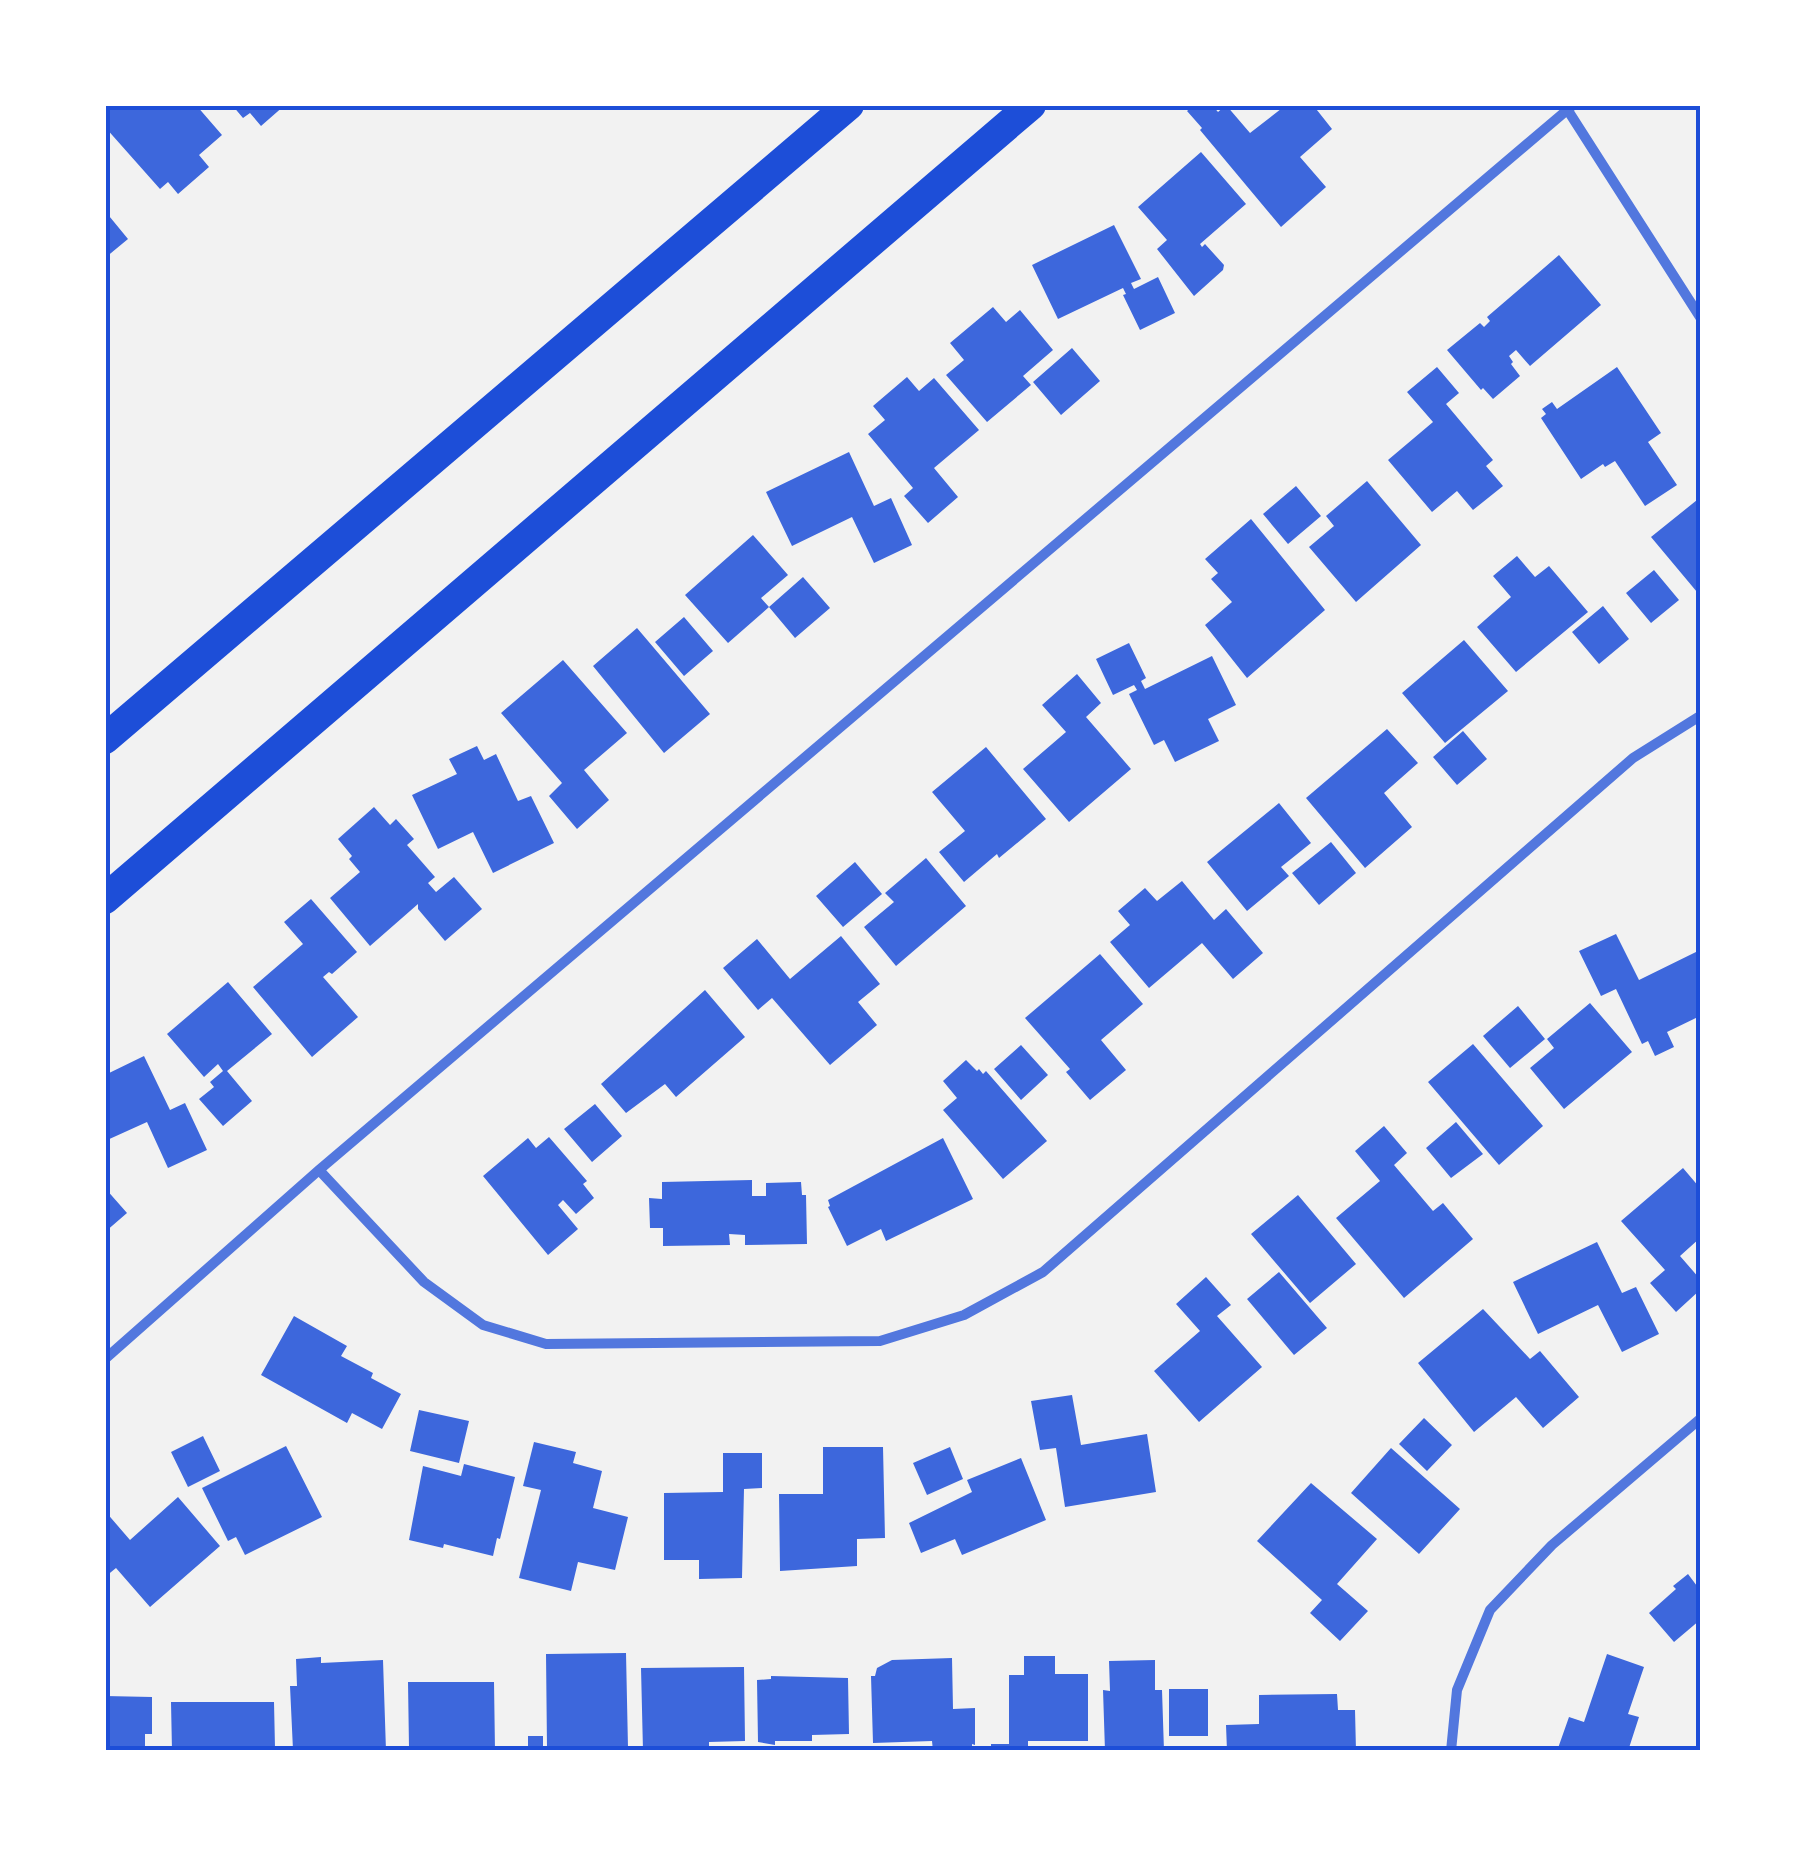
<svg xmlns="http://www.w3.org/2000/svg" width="1805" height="1856" viewBox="0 0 1805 1856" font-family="Mulish,sans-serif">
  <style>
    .building { fill: #3d67dc }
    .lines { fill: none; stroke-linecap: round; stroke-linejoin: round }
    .minor { stroke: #5277de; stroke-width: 10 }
    .motorway { stroke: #1d4ed8; stroke-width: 30 }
    .neatline { fill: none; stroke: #1d4ed8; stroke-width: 4 }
  </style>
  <rect width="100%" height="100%" fill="#f2f2f2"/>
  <path class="building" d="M105,105h91l26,30 -23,20 10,12 -31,27 -10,-12 -8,7 -55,-62z
    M232,105h53l-24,21 -11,-13 -7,5z
    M1194,105h18l6,7 8,-7 24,28 36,-28h27l19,24 -32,28 26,30 -45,40 -81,-97 2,-2 -15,-17z
    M1201,152l45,52 -46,40 2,3 3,-3 19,21 -1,5 -29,26 -37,-47 10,-9 -29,-33z
    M105,211l23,28 -23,19z
    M1114,225l27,54 -10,4 3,6 24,-12 17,36 -35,17 -17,-35 3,-1 -3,-6 -65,31 -26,-54z
    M1559,255l42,50 -71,61 -14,-16 -7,6 4,6 -2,2 9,12 -27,23 -10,-11 -2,2 -34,-40 33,-27 4,4 6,-6 -3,-4z
    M993,307l13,15 14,-12 33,40 -30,26 8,9 -44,37 -41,-47 18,-15 -14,-17z
    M1072,348l28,33 -39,34 -28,-33z
    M1437,367l22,26 -13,11 47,56 -7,6 17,20 -30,24 -16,-19 -25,21 -44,-52 45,-38 -26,-30z
    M1617,367l44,66 -13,9 29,43 -32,21 -30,-45 -10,6 -2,-3 -22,15 -40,-61 5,-4 -4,-5 10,-7 5,7z
    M907,377l12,14 15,-13 45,52 -45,38 24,29 -30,26 -24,-27 9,-8 -45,-54 17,-14 -12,-14z
    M849,452l25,54 17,-8 21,47 -38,18 -22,-46 -60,29 -26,-54z
    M1367,481l54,64 -65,57 -47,-55 25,-21 -8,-10z
    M1296,486l25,30 -33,28 -25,-30z
    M1697,500l3,3v86l-3,3 -46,-55z
    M1251,519l74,91 -78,68 -42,-53 27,-23 -21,-23 7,-6 -13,-14z
    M753,535l35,40 -27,23 8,9 -41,36 -43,-48z
    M1517,556l18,21 14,-11 39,46 -72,60 -39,-45 34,-30 -18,-21z
    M1654,570l25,30 -28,23 -25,-30z
    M803,577l27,31 -35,30 -26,-31z
    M1603,606l26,33 -30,25 -27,-32z
    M684,617l29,34 -29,25 -29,-34z
    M637,628l73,86 -46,39 -71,-87z
    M1464,640l44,51 -63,52 -43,-50z
    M1129,643l17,35 -5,3 4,8 67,-33 24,49 -28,14 11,22 -44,21 -11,-22 -10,5 -25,-51 8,-4 -3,-5 -21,10 -17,-36z
    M563,660l64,73 -43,37 25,30 -32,29 -28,-33 13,-13 -61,-70z
    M1077,674l24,29 -15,14 45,52 -62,53 -46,-53 43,-37 -24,-27z
    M1387,729l31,34 -34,30 28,34 -47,41 -59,-70z
    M1463,731l24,28 -30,26 -24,-28z
    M477,746l7,14 12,-6 22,47 13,-5 23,47 -61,30 -20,-41 -35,17 -26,-54 45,-21 -8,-15z
    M986,747l60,72 -47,39 -2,-4 -33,28 -25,-30 26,-21 -33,-39z
    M1279,803l32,40 -30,24 8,9 -42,35 -40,-49z
    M374,807l16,18 6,-6 18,20 -7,6 28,32 -7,6 8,9 18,-15 28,32 -37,32 -27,-32v-5l-48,42 -40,-48 30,-26 -11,-13 3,-3 -14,-17z
    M1331,842l25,31 -37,32 -27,-32z
    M926,858l40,48 -70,60 -32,-39 30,-25 -9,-9z
    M855,862l27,32 -39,33 -27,-31z
    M1182,881l32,39 12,-11 37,44 -30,26 -31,-36 -53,45 -39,-46 20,-17 -12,-14 27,-23 12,13z
    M311,899l46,53 -25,22 -3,-2 -6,5 35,40 -46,40 -59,-70 50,-43 -19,-22z
    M1616,934l23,46 61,-30v66l-33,16 7,15 -19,9 -7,-15 -6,3 -26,-55 -15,7 -22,-45z
    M841,936l39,48 -22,18 19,23 -47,40 -58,-67 -14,12 -35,-42 34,-29 33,40z
    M1100,954l43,50 -42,36 25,30 -36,30 -24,-28 4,-3 -45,-51z
    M228,982l44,52 -45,37 25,30 -29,25 -24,-27 15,-12 -4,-5 13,-11 -5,-7 -14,13 -37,-43z
    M705,990l40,47 -69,60 -11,-13 -39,29 -25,-29z
    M1590,1003l42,49 -68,57 -34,-41 24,-20 -7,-9z
    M1518,1006l27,33 -35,29 -27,-32z
    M1473,1044l70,82 -44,39 -71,-83z
    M1021,1045l27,30 -27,25 -27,-31z
    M144,1056l26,54 15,-7 22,47 -39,18 -21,-46 -42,19v-66z
    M966,1060l11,11 2,-2 4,5 3,-3 61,70 -44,38 -60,-69 14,-12 -14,-17z
    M595,1104l27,32 -30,26 -28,-33z
    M1456,1122l27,32 -32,24 -25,-30z
    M1384,1126l23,27 -13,12 39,46 10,-8 30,36 -69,59 -68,-80 44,-37 -25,-30z
    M549,1137l38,44 -4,3 11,14 -18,16 -13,-14 -5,5 20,24 -30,26 -65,-79 45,-38 8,10z
    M943,1138l30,61 -87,42 -5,-12 -34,17 -19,-39 2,-1 -2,-6z
    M1683,1168l17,20v50l-20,18 20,23v11l-24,22 -26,-29 15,-13 -44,-49z
    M752,1180v16h14v-13l35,-1 1,13h4l1,49 -62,1v-10l-16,-1 1,11 -67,1v-18h-13l-1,-30 13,1v-17z
    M105,1188l22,25 -22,19z
    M1298,1195l58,69 -46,39 -59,-69z
    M1597,1242l25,51 14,-6 23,47 -37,18 -24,-47 -60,29 -25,-52z
    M1279,1272l48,56 -33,27 -47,-56z
    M1206,1277l25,28 -14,11 45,51 -63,55 -45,-51 46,-40 -24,-27z
    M1483,1309l47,50 10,-8 39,46 -36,31 -27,-31 -42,35 -56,-69z
    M294,1316l53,30 -6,10 32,17 -2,5 30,16 -19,35 -30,-16 -5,10 -86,-48z
    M1072,1395l9,50 66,-11 9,58 -91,15 -9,-59 -16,2 -9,-49z
    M419,1410l50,11 -10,42 -49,-12z
    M1424,1418l28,27 -25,26 -28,-27z
    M203,1436l17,35 -32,16 -17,-35z
    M534,1442l42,10 -3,11 29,8 -9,37 35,9 -13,53 -37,-8 -7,29 -52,-13 22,-88 -18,-4z
    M286,1446l36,71 -77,38 -9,-18 -8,4 -26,-53z
    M823,1447h60l2,91 -28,1v27l-77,5 -1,-77h44z
    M950,1447l13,32 -36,16 -14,-32z
    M1391,1448l69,61 -41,45 -68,-61z
    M723,1453h39v35l-18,1 -2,89 -43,1v-19h-35v-67l59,-1z
    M1021,1458l25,62 -84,35 -7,-16 -34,14 -12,-30 63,-31 -5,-12z
    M464,1464l51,13 -15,62 -3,-1 -4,18 -49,-12 -1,4 -34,-8 14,-74 38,10z
    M1311,1483l66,56 -40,45 31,27 -28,30 -30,-28 12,-13 -65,-59z
    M178,1497l42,49 -70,61 -34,-39 -11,9v-66l25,29z
    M1688,1574l9,12 3,-3v37l-26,22 -25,-29 27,-24 -3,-3z
    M626,1653l2,95 -100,3v-15h15v12h4l-1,-94z
    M1607,1654l37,13 -16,47 11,3 -11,34h-71l12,-34 15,5z
    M1024,1656h31v18h33v67h-60v10h-37v-7h18v-69h15z
    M321,1657v6l62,-3 3,91h-38l-3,-3 -52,2 -3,-64h7l-1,-27z
    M952,1658l1,51 22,-1v37l-3,-1v7h-39l-1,-10 -59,2 -2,-67h4l2,-8 15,-8z
    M1155,1660v30h7l2,61h-59l-2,-61 7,1 -1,-30z
    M744,1667l1,74 -36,1v9h-66l-2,-83z
    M771,1676l77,2 1,56 -37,1v6h-37v4l-17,-3 -1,-62 14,-1z
    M408,1682h86l1,69h-26v-4l-60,1z
    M1169,1689h39v47h-39z
    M1337,1694l1,16h17l1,41h-129l-1,-26 33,-1v-29z
    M105,1696l47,1v37h-7v17h-40z
    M171,1702h103l1,46 -103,3z"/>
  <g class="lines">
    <path class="minor" d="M1567,109l133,208
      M319,1170l105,112 59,43 63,19 334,-3 84,-26 79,-43 590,-514 67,-42
      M105,1359l214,-189 1254,-1065
      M1451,1751l6,-61 33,-80 62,-65 148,-126"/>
    <path class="motorway" d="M105,739l744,-634
      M105,899l926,-794"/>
  </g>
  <rect width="1805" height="1856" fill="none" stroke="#ffffff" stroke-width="215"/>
  <rect x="108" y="108" width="1590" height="1640" class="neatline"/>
</svg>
